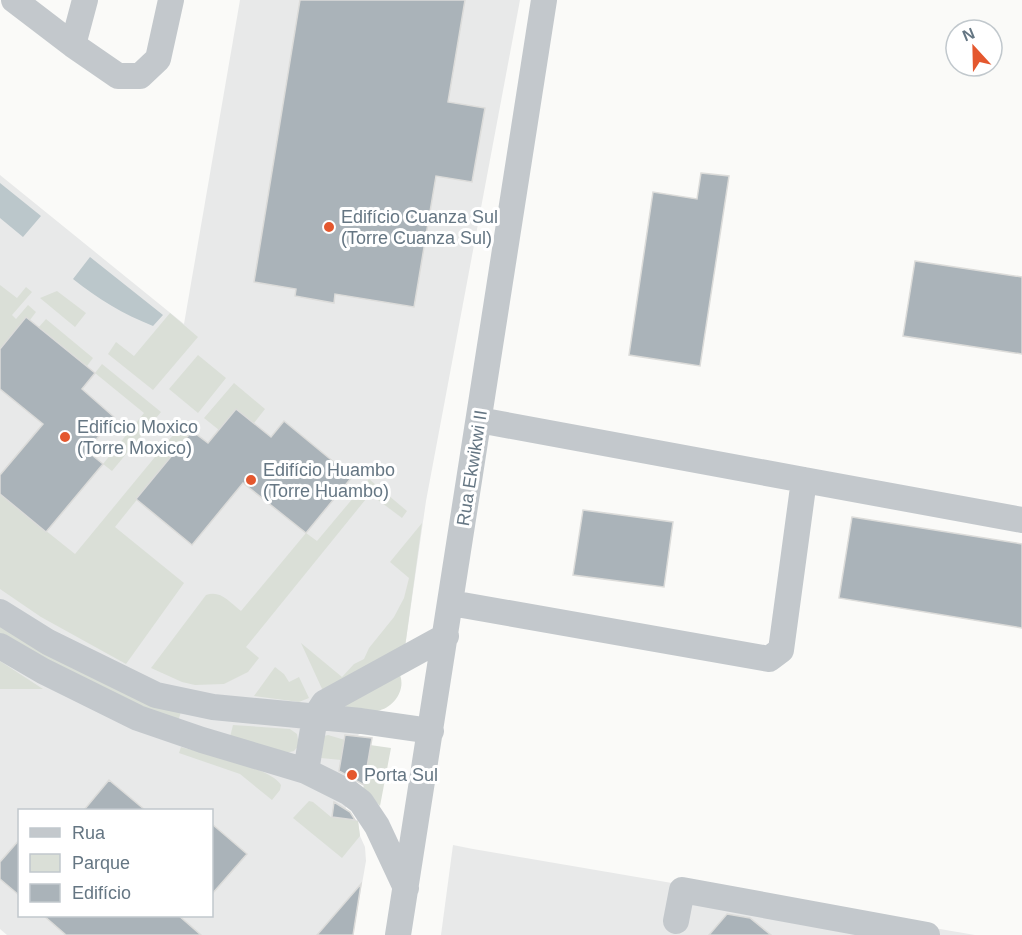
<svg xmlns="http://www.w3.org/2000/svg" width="1022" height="935" viewBox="0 0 1022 935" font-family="Arial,sans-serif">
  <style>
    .built { fill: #e8e9e9; fill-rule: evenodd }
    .green { fill: #dadfd7 }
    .water { fill: #bbc7cb }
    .building { fill: #aab3b9; stroke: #dcdcda; stroke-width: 1.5 }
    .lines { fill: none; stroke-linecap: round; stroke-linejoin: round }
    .minor { stroke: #c3c8cc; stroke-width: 26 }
    .poi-dot { fill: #e4572e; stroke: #fff; stroke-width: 2 }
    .labels { text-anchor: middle; stroke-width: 6; stroke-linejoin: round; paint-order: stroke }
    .poi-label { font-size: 18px; fill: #657683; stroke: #fff; text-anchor: start }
    .street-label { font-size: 18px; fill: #657683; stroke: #fff }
  </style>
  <rect width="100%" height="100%" fill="#fafaf8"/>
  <path class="built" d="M240,0h280l-94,501 -21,146 -44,74 -17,97 14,2 2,16 5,11 1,14 -13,74h-346l-7,-6v-754l184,149zM20,810h192v106h-192z
    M453,845l20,4 502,86h-534z"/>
  <path class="green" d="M0,285l17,13 9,-11 6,5 -20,23 4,4 12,-14 8,7 -6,8 -4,-3 -26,32z
    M57,291l29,22 -11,14 -35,-29z
    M170,313l28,24 -45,53 -45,-36 8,-12 18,14z
    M46,319l47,39 -6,8 -48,-39z
    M198,355l28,23 -28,35 -29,-24z
    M102,364l59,48 -49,59 -9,-7 41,-51 -49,-40z
    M234,383l31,26 -11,14 -35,7 -15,-12z
    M183,423l9,8 -77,96 69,56 -58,81 -85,-47 -41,-28v-95l75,60z
    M369,479l38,32 -5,7 -32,-24 -124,153 13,11 -11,14 -24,12 -29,1 -13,-3 -31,-14 55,-73c15,-5 23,7 35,16l65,-78 11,8z
    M422,523l-17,124 -82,44 -22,-48 41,34 12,-13 10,-5 5,-11 25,-31 10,-19 5,-20 -19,-16z
    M0,621l182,88 -4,12 -42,-15 -136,-72z
    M0,661l3,2 40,26h-43z
    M275,667l9,7 5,8 10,-5 10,21 -10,4 -45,-6z
    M398,671c10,16 -3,37 -21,40 -10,2 -32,-5 -43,-6z
    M233,725l57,4 7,5 2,11 -5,6 -8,2 -56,-16z
    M328,735l17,5 -4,20 -20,-2 3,-22z
    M370,745l21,3 -11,58 -17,-16z
    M181,747c22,6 90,20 100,38l-1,5 -8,10 -32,-26 -61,-21z
    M309,801l4,1 18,15 27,4 2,15 -18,22 -49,-40z"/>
  <path class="water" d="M0,183l41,33 -18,21 -23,-19z
    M90,257l73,58 -10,11c-30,-12 -55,-27 -80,-47z"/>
  <path class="building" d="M300,0h165l-17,102 37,6 -13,74 -36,-6 -22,131 -79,-13 -1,9 -39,-7 1,-7 -42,-7z
    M701,173l28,3 -29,190 -71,-11 24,-163 44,7z
    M915,261l107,16v77l-119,-18z
    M26,317l69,56 -13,16 32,28 -27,34 16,13 -57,68 -46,-38v-19l43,-51 -43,-35v-40z
    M236,409l35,28 13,-16 68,56 -46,56 -63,-50 -51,62 -56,-46 56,-68 16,12z
    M583,510l90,12 -9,65 -91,-12z
    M852,517l170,27v84l-183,-30z
    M345,735l27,3 -8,47 -25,-14z
    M109,780l36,30h-61z
    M334,802l16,10 5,8 -23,-3z
    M212,824l35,30 -35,40z
    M20,839v57l-20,-17v-17z
    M361,884l-8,51h-36z
    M727,914l23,4 21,17h-62z
    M43,915h135l23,20h-135z"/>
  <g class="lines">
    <path class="minor" d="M14,0l59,45 12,-45
      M73,45l45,31h22l18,-17 13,-59
      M479,420l325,60
      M451,603l318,56 12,-9 23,-170 218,40
      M0,612l48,30 108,53 57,12 148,14 70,10
      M0,646l43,25 95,47 64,22 104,31 42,21 13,10 16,24 29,62
      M306,771l9,-54 9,-14 122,-67
      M676,921l6,-31 245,45
      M398,935l146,-935"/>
  </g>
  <g class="poi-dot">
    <circle cx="329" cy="227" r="6"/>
    <circle cx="65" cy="437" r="6"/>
    <circle cx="251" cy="480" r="6"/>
    <circle cx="352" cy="775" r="6"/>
  </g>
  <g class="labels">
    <g class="poi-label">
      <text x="341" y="223">Edifício Cuanza Sul<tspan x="341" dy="21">(Torre Cuanza Sul)</tspan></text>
      <text x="77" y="433">Edifício Moxico<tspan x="77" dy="21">(Torre Moxico)</tspan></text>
      <text x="263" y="476">Edifício Huambo<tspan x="263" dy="21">(Torre Huambo)</tspan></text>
      <text x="364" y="781">Porta Sul</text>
    </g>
    <g class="street-label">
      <text transform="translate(472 468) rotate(-81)" y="6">Rua Ekwikwi II</text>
    </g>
  </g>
  <rect x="18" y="809" width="195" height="108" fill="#ffffff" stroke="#c1c8cd" stroke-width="1.5"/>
  <rect x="30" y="828" width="30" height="9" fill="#c3c8cc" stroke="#c1c8cd" stroke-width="1.5"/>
  <text x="72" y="839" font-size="18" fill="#657683">Rua</text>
  <rect x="30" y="854" width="30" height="18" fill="#dadfd7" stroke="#c1c8cd" stroke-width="1.5"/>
  <text x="72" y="869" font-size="18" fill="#657683">Parque</text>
  <rect x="30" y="884" width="30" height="18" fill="#aab3b9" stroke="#c1c8cd" stroke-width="1.5"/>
  <text x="72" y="899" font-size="18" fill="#657683">Edifício</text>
  <g transform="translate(974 48) rotate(338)"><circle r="28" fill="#ffffff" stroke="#c1c8cd" stroke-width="1.5"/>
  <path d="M0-4.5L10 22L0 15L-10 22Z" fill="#e4572e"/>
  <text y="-9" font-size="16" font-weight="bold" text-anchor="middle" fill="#657683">N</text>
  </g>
</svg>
